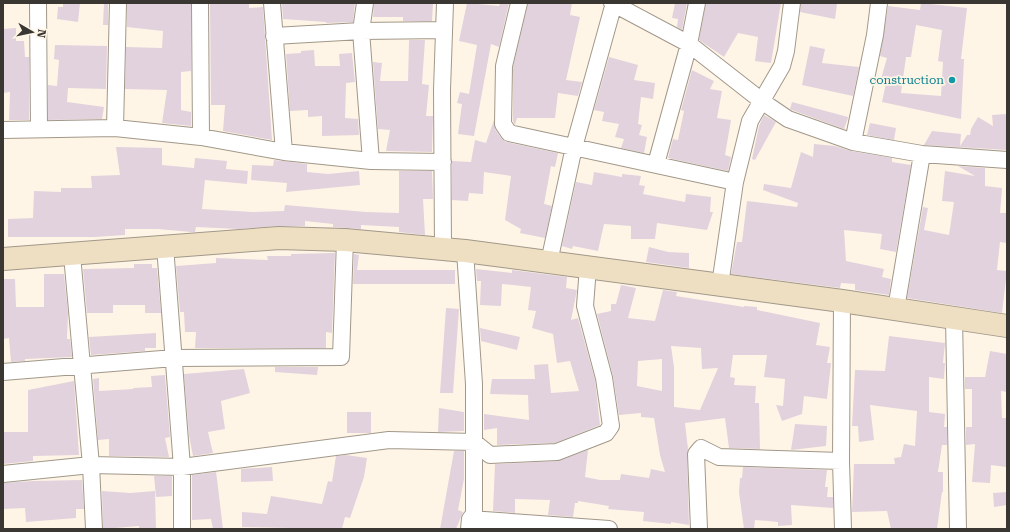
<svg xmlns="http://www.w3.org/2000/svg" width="1010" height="532" viewBox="0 0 1010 532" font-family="'Roboto Serif',serif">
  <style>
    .building { fill: #e2d2dd; fill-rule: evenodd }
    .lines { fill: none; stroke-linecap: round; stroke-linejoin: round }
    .minor-casing { stroke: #a1988a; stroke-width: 18 }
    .secondary-casing { stroke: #a1988a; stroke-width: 24 }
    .minor { stroke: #fff; stroke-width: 16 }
    .secondary { stroke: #efdfc2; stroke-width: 22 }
    .culture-dot { fill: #0f9aa8; stroke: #fff5e6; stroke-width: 1.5 }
    .labels { text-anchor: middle; stroke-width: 3.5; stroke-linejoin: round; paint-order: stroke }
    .culture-label { font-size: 12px; fill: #0d838f; stroke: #fff5e6; text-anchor: end }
  </style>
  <rect width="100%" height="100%" fill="#fff5e6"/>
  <path class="building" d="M63,3h17l-2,19 -21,-3 1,-12h5z
    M104,3h4v22h-5z
    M127,3h64v68l-10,1v38l10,2v14l-29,-3 5,-33 -42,-1 1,-42 36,1 1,-17 -36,-4z
    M210,3h39v5l14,-1 9,133 -49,-9 2,-26h-14z
    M282,3h73l-2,19 -27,1v-1l-43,-3z
    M374,3h59l-1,18h-29v-4h-30z
    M467,3l32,3 1,-3h9l-10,44 -8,-3 -17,92 -16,-2 4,-30 -5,-1 3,-11 9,2 8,-49 -18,-4z
    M528,3h44l-2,12 10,2 -14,63 16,2 -4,14 -20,-3 -3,25h-38l-2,7 -2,-4v-54z
    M675,3h12l-5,27 -5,-3 1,-8 -6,-1z
    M706,3h75l-10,60 -16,-2 3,-24 -20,-4 -14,24 -25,-17z
    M801,3l36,1 -2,15 -35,-7z
    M921,3l46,5 -6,51h3l-3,60 -79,-17 4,-19 -6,-1 7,-24 -7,-2 8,-50 32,4zM916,25l26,5 -4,31 5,1 -2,34 -40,-3 5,-36h5z
    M16,28v13h8l1,16h4v63h-20l1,-28 -7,1v-64z
    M409,40h16l-3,44 7,1 -3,31h7l-1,36 -46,-1 4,-21 -12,-1 -5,-67 9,1 -2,18h28z
    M55,45l52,1 -1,43 -38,-1 -1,14 37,5 -2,12 -54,1v-35l9,1 2,-26 -5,-1z
    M810,46l15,3 -3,14 37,4 -6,29 -51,-11z
    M314,50l1,16h25l-1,-12 13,-1 3,29 -9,1 -1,35 13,1 1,16 -37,1v-20l-14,1v-7l-18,1 -4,-57 15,-1v-2z
    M609,57l29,8 -4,15 21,3 -2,16 -12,-2 -3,27 4,1 -3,10 8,2 -3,16 -23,-5 3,-9 -9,-2 4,-13 -17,-3 2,-9 -10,-2z
    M692,70l22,11 -4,8 12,2 -5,27 14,2 -6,35 6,2 -3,14 -60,-13 5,-19 5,1 6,-29 -3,-1z
    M792,102l56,15v1l-4,11 -52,-19 -2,-1z
    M1007,114v36l-83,-5 8,-14 29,3 -1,12 7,-11h3l1,-6 7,-12 15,9 -1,-11z
    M764,115l12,7 -21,38 -3,-1 7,-33z
    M494,120l1,9 6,9 5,4 52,11 -3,14 -4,-1 -7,38 8,2 -7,32 -25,-5 1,-4 -16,-9 6,-44 -27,-4 -1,22 -14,-1 -1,8 -16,-1v-39l19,1 4,-22 11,3z
    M870,123l26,5 -2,12 -27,-5z
    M814,144l21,2 16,5 41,7v4l19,3 -15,87 -16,-3 2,-15 -38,-4 2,31 38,8 -2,8 9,2 -2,16 -34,-5v-6l-14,-1 -1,5 -109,-14 6,-32h5l5,-41 50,6 1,-4 -35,-13 1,-6 27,4 10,-36 12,5z
    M116,147l46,1v17l32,3 1,-10 32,3 -1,8 22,2 -1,13 -42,-4 -3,29 50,3 32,-1 1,-6 81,7 33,1v-42h33l1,28h-10l2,36 -26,-3v-5l-38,-2v4l-28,-2v-3l-28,-3v5h-27l-40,3 -42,-2 -1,5h-4l-33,-3h-33v6l-30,2h-87v-18l25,-1 1,-27 27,1v-4h31l-1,-12 29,-1z
    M274,160l33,4v8l21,2 31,-3 1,14 -74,7 1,-9 -36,-3 1,-15 21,1z
    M958,166l27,2v18l17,2 -2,25h7v30l-7,-1 -3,28 10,1 -5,42 -95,-15 16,-91 5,1 -4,22 25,5 5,-33 -12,-1 3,-30 30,5z
    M594,172l28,5v-3l19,2 -2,9 6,1 -2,8 42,8 1,-8 25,3 -1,15h3l-6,18 -50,-7 -2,16h-24v-13l-27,-2 -6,27 -25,-5 -1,3 -10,-3 14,-64 16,3z
    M649,247l19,5 21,1v15l-43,-6z
    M335,253l-3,80 -6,-1v16h-131l1,-16h-11l-1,-20h-4l-4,-46 40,-3v-5l52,2 -1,-4h24v-2z
    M354,254l5,1 -2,15h98v14h-102z
    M134,264h18v4h5l4,45h-16v-8h-32v8h-26l-4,-44 51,-1z
    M476,269l36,4v-3l55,7 -1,11 11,2 -6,30 7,-2 17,62 5,45 -45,18 -58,2v-17l-13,2v-16l45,6 -1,-25 -38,-1 2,-15h43l-1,-14 14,-1 3,29 28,-2 -9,-30 -13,2 -4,-29 -21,-6 4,-17 -8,-1 3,-23 -29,-3 -1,22 -21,-1 1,-24h-4z
    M44,274h20l4,39 -1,26h3l2,18 -47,2v2l-14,1 -2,-24 -6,1v-60h12l1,28h28z
    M621,285l15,3 -8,30 27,3 8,-31 14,2 -1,4 68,11v-1l13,1v3l63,13 -4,22 14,2 -3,16h4l-4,36 -23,-3 -2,18 -20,7 -6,-16 7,1 2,-27 -21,-2 3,-22h-34l-3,22 5,1 -1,7 22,1 -1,17h4l1,46 -31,-1 -4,-30 -40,5 3,26 -1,5 2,71 -18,-3v2l-28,-3 1,-9 -36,-3 1,-3 -31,-5v2h-3l-2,14 -25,-2 2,-15 -35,-1v14l-22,-2 2,-47 63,-3 30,-11 -3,27 15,3h20l1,-6 28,4 2,-9 14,3 -5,-17 -6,-37 -13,-1v-4l-22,2 -6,-39 -16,-62 14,-3v-7h5zM671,346l30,2 1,21 16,-1 -18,42 -26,-3v-40zM662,359v32l-25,-5 1,-25z
    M446,308l13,1 -6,84h-13z
    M480,328l40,9 -3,13 -36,-9z
    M156,333v15h-11v3l-54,4 -2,-18z
    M889,336l56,7 -2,20h2l-1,16 -15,-2v35l16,2 -1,13h3v18h-5l-4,27h5v20h-1l-5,37h-46l-4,-18 -35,1 2,-48h41l-1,-6 7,-1 3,-13 11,2 2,-35 -47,-6 4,35 -15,2 -1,-16h-6l3,-56 30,1z
    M990,351l17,3v38l-6,-1 1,27h5l-1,49 -15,-2 -1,18 -18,-1 3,-38 -9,1v-18h6v-38h-7v-12h20z
    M275,367h43l-1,8 -42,-3z
    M244,369l6,24 -29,8 4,28 -17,3 5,21 -20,3 -4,-21 -5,-61z
    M165,375l5,62 -5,1 4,19 -60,-1v-17l-11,1 -5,-61 6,-1v13l34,-2v-1l19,-1 -1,-11z
    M74,381l5,74 -46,1v5l-30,3v-32h25v-42z
    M439,408l25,4v19l-26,1z
    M347,412h24v21h-24z
    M795,424l32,2 -1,20 -35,4z
    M454,451h10v28l-6,31 5,2 -7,17h-16z
    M346,455l21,3 -3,19 -14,41 -5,-1 -3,12 -100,-2v-15l25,2 4,-18 51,8 6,-23 4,1 4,-26z
    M272,467l1,14 -32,1v-13z
    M743,467l84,3 -2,17h3l-1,10h6v11l-42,-3 1,20 -14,1v-4l-23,-2 -1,9h-10l-5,-37 1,-14h2z
    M216,472l1,7 6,50h-10l-2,-10 -19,1v-45z
    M154,476h18v20l-16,1z
    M82,480l2,29h-8v9l-50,4 -1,-14 -22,1v-26l30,-2z
    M102,491l28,2 25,-2 1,37h-17v-2l-36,3z
    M1007,492v13l-13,2 -1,-14z"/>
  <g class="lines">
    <g class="minor-casing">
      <path id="minor" d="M38,3l1,126
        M200,3l1,134
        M272,3l12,149
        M365,3l-4,28 10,130
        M519,3l-15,63 -1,58 6,9 226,49
        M612,3l77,41 74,58 25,17 65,23 69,12 85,6
        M274,36l87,-5 83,-1
        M115,128l3,-125
        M3,130l112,-2 86,9 83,15 87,9 72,1
        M853,142l22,-107 4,-32
        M656,164l33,-120 8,-41
        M165,246l17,221v62
        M443,248l-1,-158 3,-87
        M465,251l9,133v130l-4,5 -1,10
        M72,255l19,210 3,64
        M549,262l25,-115 40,-144
        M720,285l15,-103 15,-61 32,-55 4,-15 6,-48
        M842,301l-1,160 2,68
        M896,309l26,-155
        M954,318l4,211
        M3,372l171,-14 167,-1 4,-117
        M3,474l88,-9 91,2 207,-27 85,2 16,13 67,-3 49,-19 5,-7 -7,-48 -19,-72 3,-39
        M470,519l139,10
        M699,529l-3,-75 5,-6 18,9 122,4"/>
    </g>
    <g class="secondary-casing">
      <path id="secondary" d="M3,259l276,-21 66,2 120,11 377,50 165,25"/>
    </g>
    <use href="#minor" class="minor"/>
    <use href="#secondary" class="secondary"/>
  </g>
  <circle class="culture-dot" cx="952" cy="80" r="4"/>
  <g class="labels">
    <g class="culture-label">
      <text x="944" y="84">construction</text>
    </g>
  </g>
  <rect width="1010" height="532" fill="none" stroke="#3a3631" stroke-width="8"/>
  <g transform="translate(32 32) rotate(99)" stroke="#fff5e6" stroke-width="3" paint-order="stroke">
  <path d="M0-3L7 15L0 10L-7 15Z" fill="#3a3631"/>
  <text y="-6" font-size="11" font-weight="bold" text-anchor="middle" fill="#3a3631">N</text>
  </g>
</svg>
